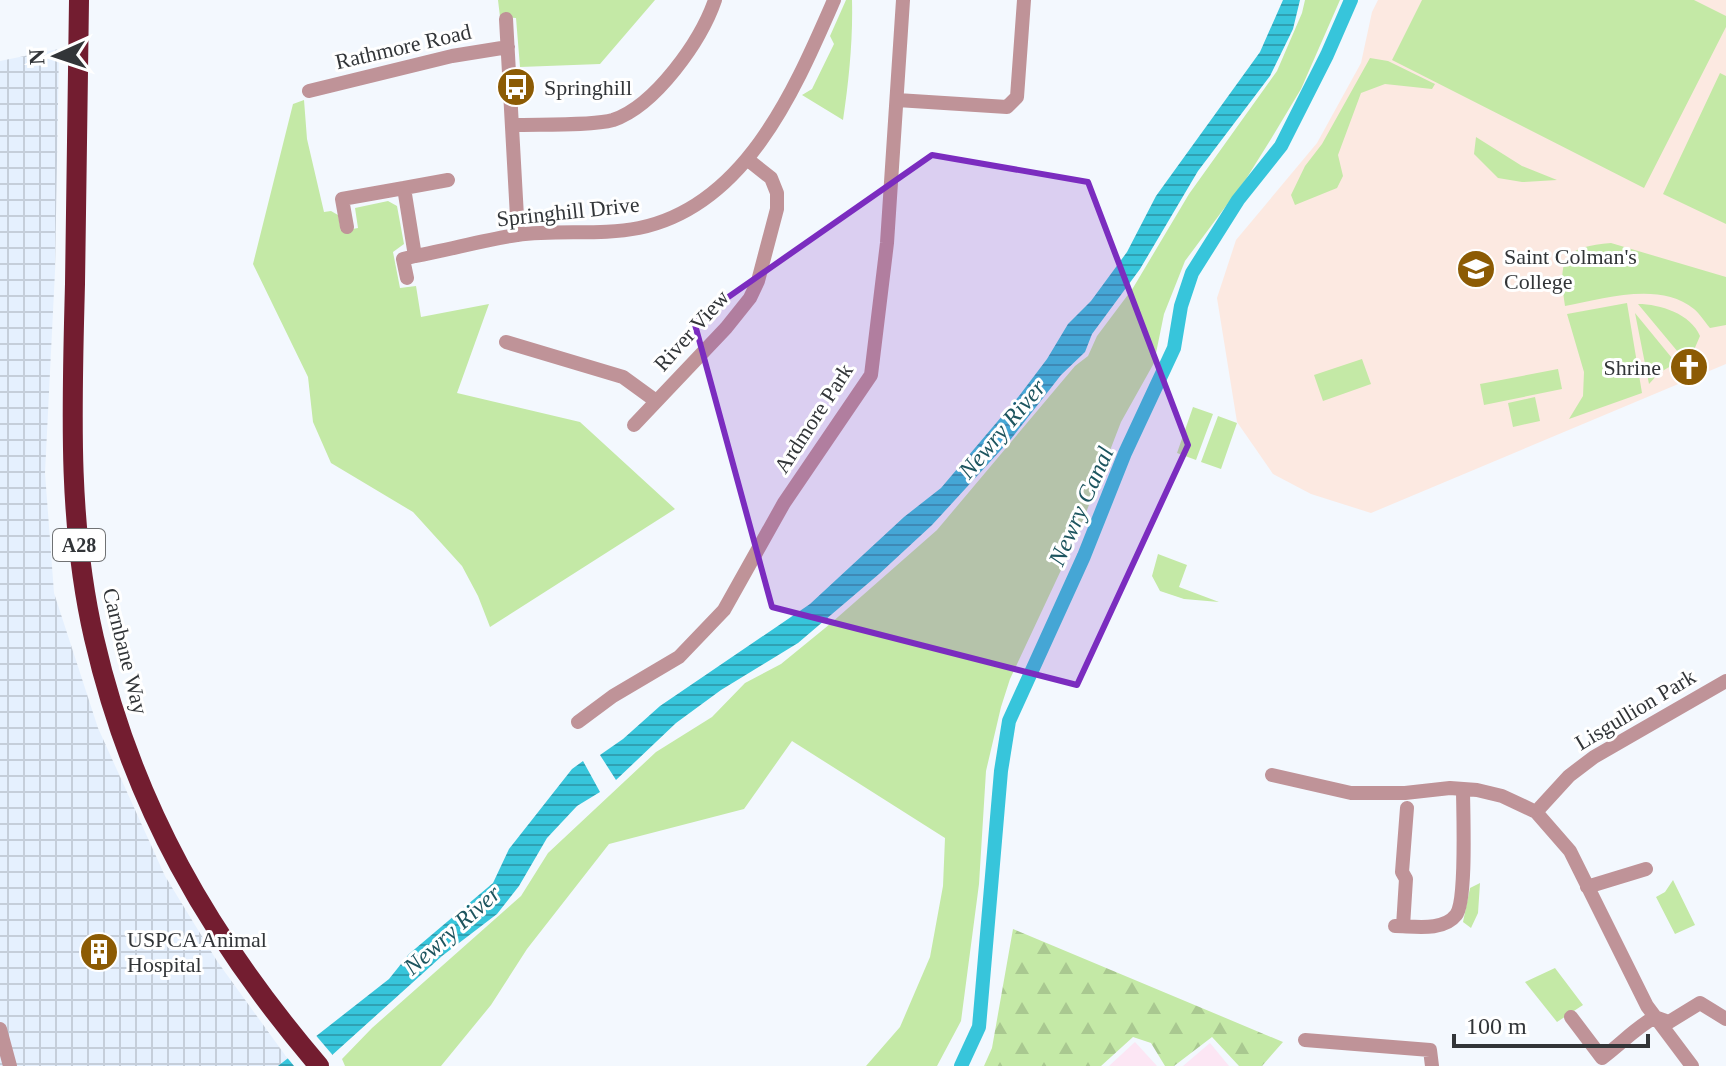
<svg xmlns="http://www.w3.org/2000/svg" width="1726" height="1066" viewBox="0 0 1726 1066" font-family="'Times New Roman',serif">
  <style>
    .commercial { fill: #fce6f4 }
    .industrial { fill: url(#industrial-grid) }
    .education { fill: #fce9e1 }
    .green { fill: #c4e9a6 }
    .forest { fill: url(#forest-firs) }
    .water { fill: url(#water-rules) }
    .pier { fill: #f3f8fe }
    .lines { fill: none; stroke-linecap: round; stroke-linejoin: round }
    .canal { stroke: #37c5db; stroke-width: 14 }
    .minor { stroke: #bf9398; stroke-width: 14 }
    .highway { stroke: #731d30; stroke-width: 20 }
    .marked { fill: #7b2cbf; fill-opacity: 0.2; stroke: #7b2cbf; stroke-width: 6; stroke-linejoin: round }
    .labels { text-anchor: middle; stroke-width: 6; stroke-linejoin: round; paint-order: stroke }
    .shield { fill: #fff; stroke: #707274; stroke-width: 2 }
    .shield-label { font-size: 20px; font-weight: bold; fill: #323538 }
    .street-label { font-size: 22px; fill: #323538; stroke: #fff }
    .poi-label { font-size: 22px; fill: #323538; stroke: #fff; text-anchor: start }
    .water-label { font-size: 24px; font-style: italic; fill: #1d555f; stroke: #fff }
  </style>
  <defs>
    <pattern id="industrial-grid" width="8" height="8" patternUnits="userSpaceOnUse" patternTransform="scale(2)"><rect width="8" height="8" fill="#e5f0fe"/><path d="M0 4h8M4 0v8" fill="none" stroke="#c5ceda"/></pattern>
    <pattern id="forest-firs" width="22" height="20" patternUnits="userSpaceOnUse" patternTransform="scale(2)"><rect width="22" height="20" fill="#c4e9a6"/><path d="M5 1l3.5 6h-7zM16 11l3.5 6h-7z" fill="#a9c890"/></pattern>
    <pattern id="water-rules" width="6" height="5" patternUnits="userSpaceOnUse" patternTransform="scale(2)"><rect width="6" height="5" fill="#37c5db"/><path d="M0 2.5h6" fill="none" stroke="#2fa1b3"/></pattern>
  </defs>
  <rect width="100%" height="100%" fill="#f3f8fe"/>
  <path class="commercial" d="M1135,1042l22,24h-48z
    M1210,1043l19,23h-46z"/>
  <path class="industrial" d="M59,49l-4,222 -10,202 9,120 44,135 67,148 52,85 76,105h-293v-1005z"/>
  <path class="education" d="M1378,0h348v364l-355,149 -60,-19 -38,-20 -36,-52 -20,-124 19,-58 81,-97 44,-80 11,-51z"/>
  <path class="green" d="M498,0h157l-55,64 -80,3 -4,-49 -16,-1z
    M846,0h6c1,40 -3,80 -9,120l-41,-25 10,-6 22,-45 -4,-8z
    M1305,0h35l-39,89 -30,50 -25,40 -61,82 -21,53 -10,49 -33,59 -44,114 -67,143 -9,28 -15,64 -7,113 -18,137 -24,45h-71l34,-39 30,-70 13,-71 2,-48 -153,-97 -48,68 -135,35 -82,105 -36,56 -50,61h-96l-3,-7 30,-31 149,-132 27,-43 108,-101 56,-35 33,-34 36,-19 49,-40 107,-94 138,-164 13,-10 9,-20 36,-48 56,-94 88,-123 25,-58z
    M1422,0h272l32,16v11l-82,161 -252,-128z
    M1370,58l18,3 47,23 -3,5 -47,-5 -24,9 -23,62 5,21 -6,12 -42,17 -4,-10 14,-29 17,-22z
    M1720,73l6,3v148l-63,-30z
    M304,100l3,39 17,73 7,-1 7,4 3,16 17,-3 -3,-20 33,-7 9,5 7,38 -11,8 7,36 16,-2 5,31 68,-13 -32,89 123,29 95,87 -185,118 -12,-31 -16,-30 -49,-54 -82,-49 -18,-41 -5,-45 -55,-113 40,-160z
    M1476,137l46,29 35,14 -35,2 -24,-4 -24,-24z
    M1611,243l115,34v48l-16,3c-5,-6 -10,-14 -16,-19 -35,-28 -90,-10 -129,-3 -7,-47 -3,-59 46,-63z
    M1627,303l15,90 -73,26 14,-23 1,-24 -17,-58z
    M1638,304c22,0 53,10 62,32l-6,14 -11,8z
    M1635,313l41,50 -17,10 -10,11z
    M1362,359l9,25 -48,17 -9,-26z
    M1558,369l4,20 -78,16 -4,-21z
    M1535,397l5,24 -27,6 -5,-24z
    M1193,407l20,7 -17,46 -19,-7z
    M1218,416l19,7 -16,46 -20,-7z
    M1158,554l29,11 -8,22 40,15 -35,-3 -24,-8 -8,-15z
    M1673,880l22,45 -20,9 -19,-37 9,-5z
    M1480,883l-2,30 -7,15 -8,-6 7,-34z
    M1555,968l28,37 -26,17 -32,-40z"/>
  <path class="forest" d="M1013,929l270,113 -21,24h-23l-27,-29 -38,29h-9l-14,-23 -18,-6 -32,29h-117l8,-18z"/>
  <path class="water" d="M1283,0h17l-7,29 -23,47 -72,95 -58,98 -48,65 -7,18 -24,23 -50,64 -79,86 -53,49 -81,69 -77,47 -45,33 -60,57 -16,-25 23,-16 37,-33 150,-102 94,-87 37,-29 78,-92 28,-37 21,-35 23,-23 36,-49 29,-56 104,-144z
    M583,761l17,31 -23,14 -30,32 -28,48 -22,28 -55,42 -122,110h-42l111,-87 20,-25 84,-71 16,-34 63,-80z"/>
  <path class="pier" d="M313,1032l23,27 -9,7h-33l-9,-11z"/>
  <g class="lines">
    <path class="canal" d="M961,1066l18,-39 22,-256 8,-50 75,-165 41,-103 49,-105 7,-42 11,-33 46,-73 43,-54 46,-91 24,-55"/>
    <path class="minor" d="M506,19l12,216
      M309,91l143,-35 56,-9
      M897,100l110,7 10,-10 7,-97
      M513,125c25,-1 79,1 100,-5 42,-14 88,-79 102,-120
      M404,188l44,-8
      M347,227l-5,-28 62,-11 11,68
      M407,278l-4,-19 12,-3c34,-6 68,-16 102,-21 41,-6 82,1 122,-7 107,-22 156,-139 195,-228
      M506,342l117,35 33,24
      M634,425l92,-97 24,-30 8,-17 19,-72v-16l-6,-15 -24,-19
      M578,722l35,-26 66,-39 45,-47 60,-107 87,-128 16,-132 16,-243
      M1272,775l79,18h54l45,-5 27,2 25,6 34,16 34,39 77,155 45,60
      M1536,812l33,-36 25,-19 132,-76
      M1587,887l59,-18
      M1395,926c18,0 48,6 61,-11 11,-14 7,-104 7,-126
      M1403,926l3,-47 -4,-7 5,-64
      M1571,1017l31,41c19,-14 33,-30 53,-41l14,5 31,-19 26,16
      M0,1029l10,37
      M1305,1040l125,10 2,16"/>
    <path class="highway" d="M79,0c-2,95 -2,189 -4,284 -3,119 -8,237 19,354 38,166 115,299 225,428"/>
  </g>
  <path class="marked" d="M932,155l156,27 100,263 -111,240 -305,-78 -78,-286z"/>
  <defs>
    <g id="bus-disc" transform="scale(2)"><circle r="9.5" fill="#8c5b04" stroke="#fff"/><path d="M-5-6H5V4H4V6H2V4H-2V6H-4V4H-5ZM-3.5-4V0h7V-4ZM-3.5 1.2v1.5H-2V1.2ZM2 1.2v1.5H3.5V1.2Z" fill="#fff"/></g>
    <g id="school-disc" transform="scale(2)"><circle r="9.5" fill="#8c5b04" stroke="#fff"/><path d="M0-5L7-2L0 1L-7-2ZM-4 1L0 2.5L4 1V4Q0 6-4 4Z" fill="#fff"/></g>
    <g id="church-disc" transform="scale(2)"><circle r="9.5" fill="#8c5b04" stroke="#fff"/><path d="M-1.2-6h2.4v3.5h3.3v2.4h-3.3V6h-2.4V-.1h-3.3v-2.4h3.3Z" fill="#fff"/></g>
    <g id="building-disc" transform="scale(2)"><circle r="9.5" fill="#8c5b04" stroke="#fff"/><path d="M-4-6H4V6H1V3H-1V6H-4ZM-2.5-4.3h1.7v1.8h-1.7ZM.8-4.3h1.7v1.8H.8ZM-2.5-1h1.7V.8h-1.7ZM.8-1h1.7V.8H.8Z" fill="#fff"/></g>
  </defs>
  <g fill-rule="evenodd">
    <use href="#bus-disc" x="516" y="87"/>
    <use href="#school-disc" x="1476" y="269"/>
    <use href="#church-disc" x="1689" y="367"/>
    <use href="#building-disc" x="99" y="952"/>
  </g>
  <g class="labels">
    <rect class="shield" x="53" y="529" width="52" height="32" rx="6"/>
    <g class="shield-label">
      <text x="79" y="552">A28</text>
    </g>
    <g class="street-label">
      <text transform="translate(403 46) rotate(-13)" y="8">Rathmore Road</text>
      <text transform="translate(568 211) rotate(-6)" y="8">Springhill Drive</text>
      <text transform="translate(691 330) rotate(-48)" y="8">River View</text>
      <text transform="translate(813 418) rotate(-57)" y="8">Ardmore Park</text>
      <text transform="translate(126 651) rotate(76)" y="8">Carnbane Way</text>
      <text transform="translate(1635 709) rotate(-31)" y="8">Lisgullion Park</text>
    </g>
    <g class="poi-label">
      <text x="544" y="95">Springhill</text>
      <text x="1504" y="264">Saint Colman's<tspan x="1504" dy="25">College</tspan></text>
      <text x="1661" y="375" text-anchor="end">Shrine</text>
      <text x="127" y="947">USPCA Animal<tspan x="127" dy="25">Hospital</tspan></text>
    </g>
    <g class="water-label">
      <text transform="translate(1002 429) rotate(-50)" y="8">Newry River</text>
      <text transform="translate(1081 506) rotate(-66)" y="8">Newry Canal</text>
      <text transform="translate(452 930) rotate(-42)" y="8">Newry River</text>
    </g>
  </g>
  <g transform="translate(56 56) rotate(267)" stroke="#ffffff" stroke-width="6" paint-order="stroke">
  <path d="M0-6L14 30L0 20L-14 30Z" fill="#323538"/>
  <text y="-12" font-size="22" font-weight="bold" text-anchor="middle" fill="#323538">N</text>
  </g>
  <path d="M1454 1034v12h194v-12" fill="none" stroke="#323538" stroke-width="4"/>
  <text x="1466" y="1034" font-size="24" fill="#323538" stroke="#ffffff" stroke-width="6" paint-order="stroke">100 m</text>
</svg>
